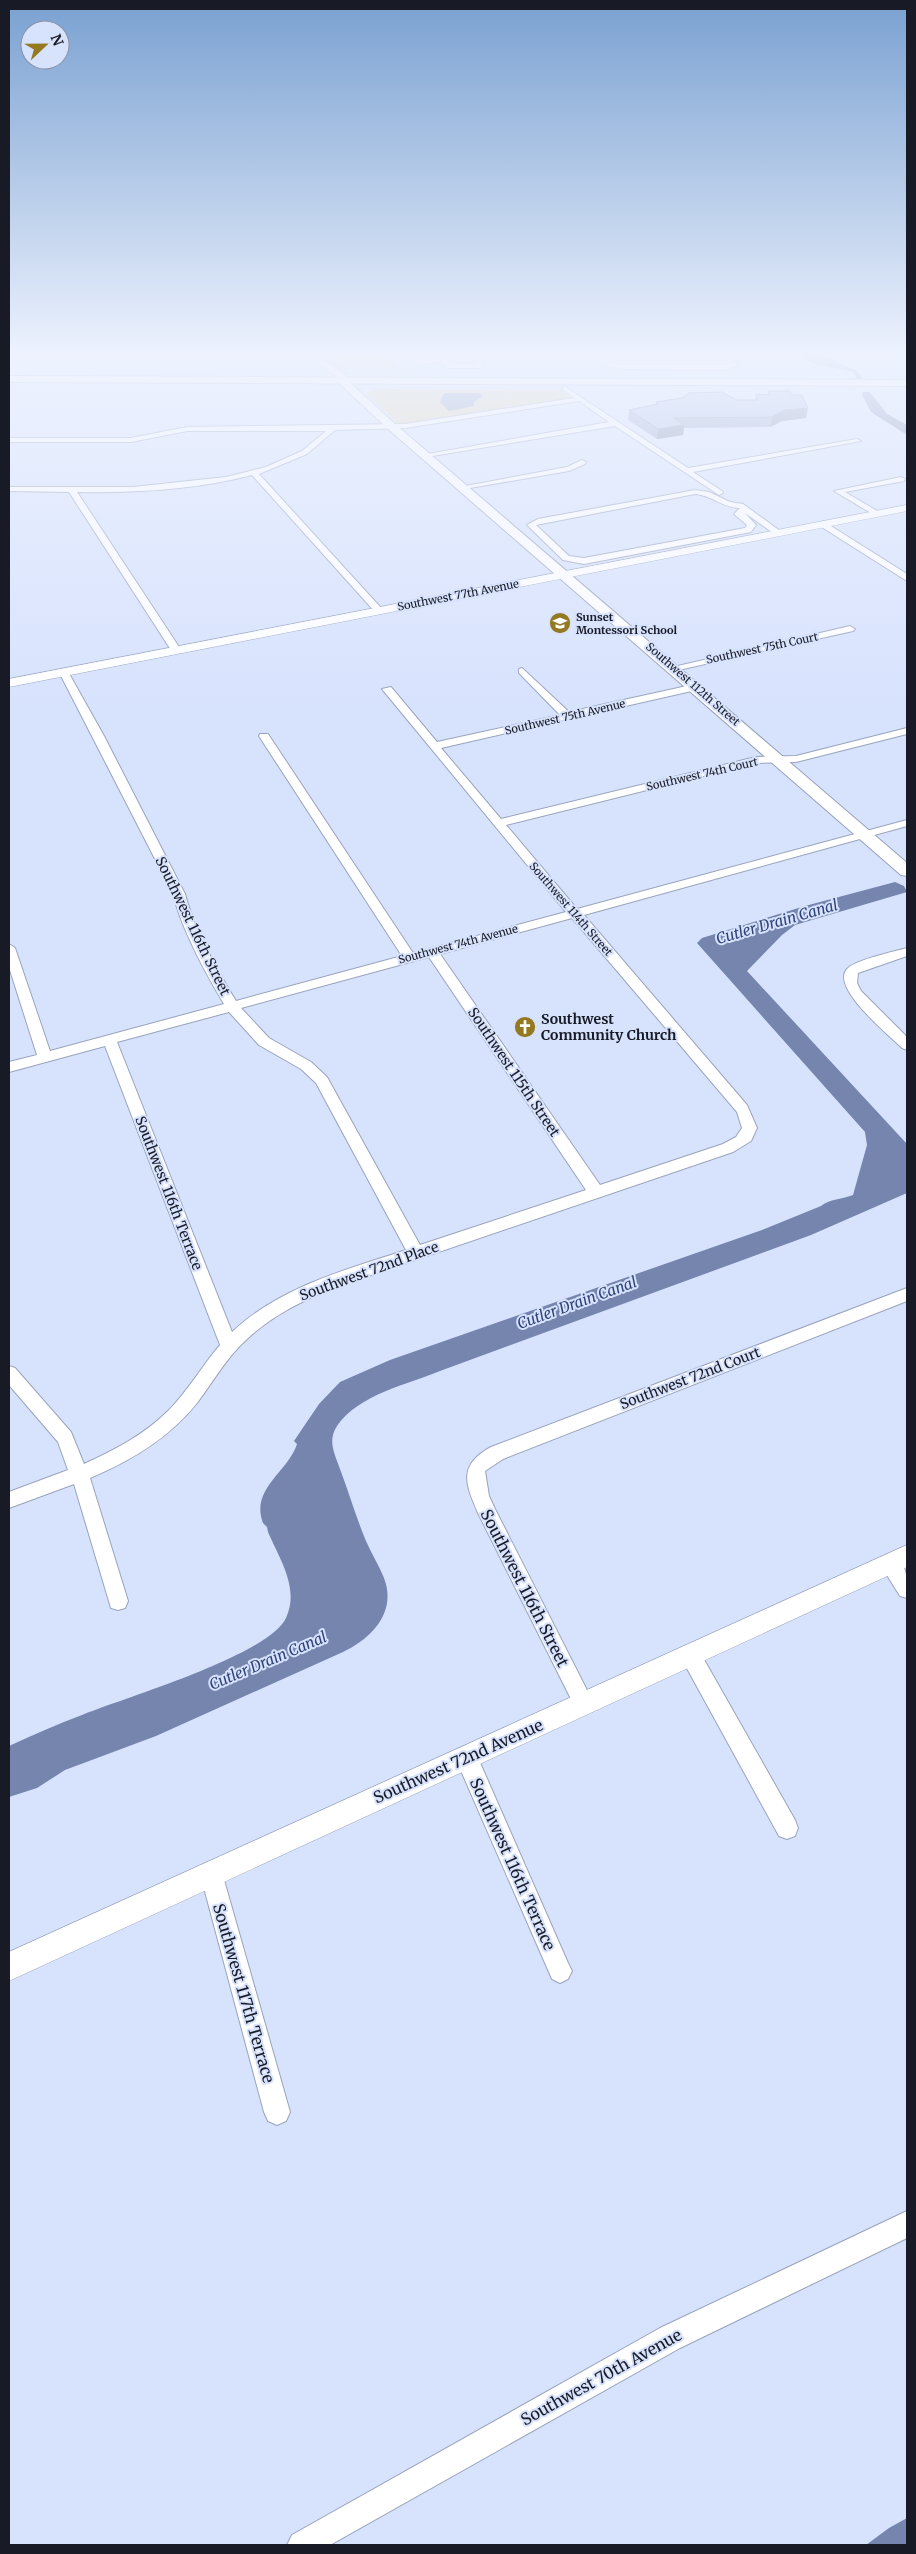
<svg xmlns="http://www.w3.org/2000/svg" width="916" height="2554" viewBox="0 0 916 2554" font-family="Merriweather,serif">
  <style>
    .green { fill: #decea0 }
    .water { fill: #7585ae }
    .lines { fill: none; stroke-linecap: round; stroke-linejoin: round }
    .minor-casing { stroke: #98a3bc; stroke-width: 2 }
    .tertiary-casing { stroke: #98a3bc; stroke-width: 1 }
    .secondary-casing { stroke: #98a3bc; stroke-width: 2 }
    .trunk-casing { stroke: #98a3bc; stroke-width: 2 }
    .minor { fill: #fff; fill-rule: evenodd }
    .tertiary { fill: #fff; fill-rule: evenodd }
    .secondary { fill: #fff; fill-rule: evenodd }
    .trunk { fill: #fff; fill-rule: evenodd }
    .wall { fill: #909fc4 }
    .shaded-wall { fill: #7582a0 }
    .building { fill: #a7b9e4; stroke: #7582a0 }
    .labels { text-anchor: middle; stroke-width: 4; stroke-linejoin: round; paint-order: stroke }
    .far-street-label { font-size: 11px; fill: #181b25; stroke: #d7e2fd }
    .far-poi-label { font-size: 11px; font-weight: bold; fill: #181b25; stroke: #d7e2fd; text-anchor: start }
    .street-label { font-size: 14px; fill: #181b25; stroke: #d7e2fd }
    .poi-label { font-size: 14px; font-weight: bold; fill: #181b25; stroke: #d7e2fd; text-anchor: start }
    .water-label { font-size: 15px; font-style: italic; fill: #2f4379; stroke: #d7e2fd }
    .near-street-label { font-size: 16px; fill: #181b25; stroke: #d7e2fd }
  </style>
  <rect width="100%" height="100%" fill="#d7e2fd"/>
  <path class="green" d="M358,350h19l24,19h-63l-15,-13z
    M374,389l187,1 11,8 -173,26 -33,-30 1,-2z"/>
  <path class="water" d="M789,350h23l45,21 8,10h-8l-3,-9 -39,-8z
    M863,392h7l17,22 20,11v10l-36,-23 -9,-17z
    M444,393h36l3,3 -9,6v4l-25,5 -9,-9z
    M895,882l9,4 3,6 -112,33 -13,10 -35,36 160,173v49l-96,42 -371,136c-33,14 -81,23 -103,55 -10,15 -2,28 3,43 9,24 16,48 26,72 5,12 13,24 18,37 13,34 -12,60 -41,74l-187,84 -91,34 -28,18 -28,9v-51c24,-11 49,-22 73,-31 42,-17 187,-60 204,-97 14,-30 -7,-60 -18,-86l-1,-5 -4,-4c-13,-34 25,-51 34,-79l-3,-3 25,-37 21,-22 50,-22 372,-130 59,-24c8,-7 22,-7 32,-11l14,-50 -2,-13 -168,-189 5,-5 103,-32z
    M907,2518v27h-41l23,-17z"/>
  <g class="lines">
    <g class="minor-casing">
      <path id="minor" d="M326,350h17l-33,6 -3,-2z
        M403,350h17l-7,2 10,9 19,-3v-8h31l10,7v9l-3,2h-34l-4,-6 -22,2 -14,-11 -20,3 -3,-2zM448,353l23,1 6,4v6h-28z
        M506,350h7l6,5 54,-5 -55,9z
        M582,350c14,0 24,12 38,15h109l-23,-15h8l24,15 -13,5 -105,-1 -14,-4z
        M564,386l124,82 169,-29 4,2 -168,31 29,19 1,2 -4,2 -104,-69 -189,31 -4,-2 187,-33 -30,-21 -174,27 -70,2 -28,24 -48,20 123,135v4h-6l-124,-138c-57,15 -116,18 -175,17l104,158 -5,3 -5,-3 -102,-158 -60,-1v-4h124l93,-10 40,-10 36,-16 24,-20h-139l-56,11h-122v-4h122l56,-11 218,-3 169,-26 -12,-9z
        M582,460l4,2 -1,2 -16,7 -105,18 -4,-2 107,-20z
        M901,477l4,2 -1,2 -59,11 34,20v4h-3l-42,-25z
        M695,490l14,2 21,10 13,2 40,29 -7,2 -31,-22 11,12 -5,7 -167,32 -21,-4 -36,-35 11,-6zM695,494c16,1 28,14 45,14l-6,6 13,11 -2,3 -161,30 -15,-2 -33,-31z
        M823,521l84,53v7l-87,-55 -1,-2z
        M850,626l5,3 -2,2 -179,40 -5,-3z
        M522,668l47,44 127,-28 5,3 -5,3 -255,58 60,71 255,-62 40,-1 111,-28v6l-111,28 -40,1 -250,62 71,84 330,-89v6l-323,89 163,190 10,23 -6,13 -18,11 -403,137c-30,13 -60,28 -84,51 -20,18 -33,42 -49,63 -28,35 -66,58 -107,75l38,123 -3,7 -7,2 -7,-2 -37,-124 -65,24v-16l59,-22 -10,-28 -49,-57v-19l6,2 56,64 13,32c30,-14 60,-29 84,-53 20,-20 34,-45 52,-66l-115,-299 -96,26v-10l28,-7 -28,-88v-23l6,4 35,103 174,-47c-19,-32 -42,-74 -51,-110l-114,-222 8,-2 37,66 81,158c9,35 32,76 51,107l166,-45 -143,-220 1,-2h8l145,219 153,-41 -184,-223 9,-2 46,55 123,-27 -41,-42v-4zM572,918l165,194 5,16 -6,9 -13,7 -123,41 -160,-231zM429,957l157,233 -166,55 -93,-168 -16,-15 -42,-24 -28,-30zM229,1012l30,33 42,24 15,14 90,167c-61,20 -126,37 -174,82l-115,-290z
        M907,948v8l-49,17 -1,10 4,8 46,46v13l-5,-2c-13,-13 -74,-62 -54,-80 10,-9 45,-16 59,-20z
        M907,1288v13l-404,158 -18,12 4,25 6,13 99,195 -3,7 -7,3 -7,-3 -99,-198c-13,-30 -20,-48 13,-66z
        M890,1555c19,7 17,26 17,43l-7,-2 -20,-32 3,-6z
        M691,1646l7,3 97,171 3,8 -3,8 -8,3 -8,-3 -95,-173 -3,-7 3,-7z
        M466,1746l8,3 94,214 4,8 -4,8 -8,4 -8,-4 -97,-222 3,-8z
        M211,1862l8,3 3,8 68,239 -4,9 -9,4 -9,-4 -4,-9 -64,-239 3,-8z
        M907,2211v27l-227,110 -350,197h-43l5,-10 368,-207z"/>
    </g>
    <g class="tertiary-casing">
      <path id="tertiary" d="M907,505v6l-898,176v-8z
        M907,1545v22l-898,414v-29z"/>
    </g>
    <g class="secondary-casing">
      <path id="secondary" d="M300,350h10l36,25 1,5 48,44 512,439v13l-6,-1 -514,-447 -48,-45 -1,-5z"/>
    </g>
    <g class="trunk-casing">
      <path id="trunk" d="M9,376l898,4v6l-898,-4z"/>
    </g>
    <use href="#minor" class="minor"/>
    <use href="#tertiary" class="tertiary"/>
    <use href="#secondary" class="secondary"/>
    <use href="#trunk" class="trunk"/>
  </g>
  <path class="wall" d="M768,391l38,27 -24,3 -12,6 -86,1 -1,7 -26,4 -29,-19 1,-10 27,-6v-2l99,-2 1,-6 12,1z"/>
  <path class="shaded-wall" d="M808,408l-2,10 -24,3 -12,6 2,-10 12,-7z
    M684,425l-1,10 -26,4 1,-10z"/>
  <path class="building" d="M768,391h22l2,4h10l6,13 -24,2 -12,7 -98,1 10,7 -26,4 -29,-19 29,-6 -2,-2 26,-4 7,-5 33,-1 15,8h21l-2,-6 14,1z"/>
  <linearGradient id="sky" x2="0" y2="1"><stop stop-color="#7aa1d1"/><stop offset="0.5" stop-color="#edf2fe"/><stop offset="1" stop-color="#edf2fe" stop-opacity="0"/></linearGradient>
  <rect width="916" height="707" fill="url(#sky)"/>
  <defs>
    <g id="school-disc" transform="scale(1.125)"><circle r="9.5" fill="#947920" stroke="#d7e2fd"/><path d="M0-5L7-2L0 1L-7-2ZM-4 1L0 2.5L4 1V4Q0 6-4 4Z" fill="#fff"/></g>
    <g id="church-disc" transform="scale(1.125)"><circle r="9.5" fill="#947920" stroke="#d7e2fd"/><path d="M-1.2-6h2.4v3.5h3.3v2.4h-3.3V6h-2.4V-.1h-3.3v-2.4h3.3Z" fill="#fff"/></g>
  </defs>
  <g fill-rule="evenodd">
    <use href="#school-disc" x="560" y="623"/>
    <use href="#church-disc" x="525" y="1027"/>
  </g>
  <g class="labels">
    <g class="far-street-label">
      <text transform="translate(458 595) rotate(-11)" y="4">Southwest 77th Avenue</text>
      <text transform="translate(762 648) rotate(-12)" y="4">Southwest 75th Court</text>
      <text transform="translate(693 684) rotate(41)" y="4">Southwest 112th Street</text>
      <text transform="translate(565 717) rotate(-13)" y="4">Southwest 75th Avenue</text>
      <text transform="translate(702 774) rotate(-13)" y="4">Southwest 74th Court</text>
      <text transform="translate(571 909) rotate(49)" y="4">Southwest 114th Street</text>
      <text transform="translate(458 944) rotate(-15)" y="4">Southwest 74th Avenue</text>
    </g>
    <g class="far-poi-label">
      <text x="576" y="621">Sunset<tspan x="576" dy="13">Montessori School</tspan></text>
    </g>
    <g class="street-label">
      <text transform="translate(193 926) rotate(64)" y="5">Southwest 116th Street</text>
      <text transform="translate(514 1072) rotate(56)" y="5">Southwest 115th Street</text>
      <text transform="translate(169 1193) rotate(69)" y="5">Southwest 116th Terrace</text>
      <text transform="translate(369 1271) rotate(-20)" y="5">Southwest 72nd Place</text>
      <text transform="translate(690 1378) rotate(-21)" y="5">Southwest 72nd Court</text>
    </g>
    <g class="poi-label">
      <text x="541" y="1024">Southwest<tspan x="541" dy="16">Community Church</tspan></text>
    </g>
    <g class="water-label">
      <text transform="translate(777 922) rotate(-16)" y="5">Cutler Drain Canal</text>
      <text transform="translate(577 1303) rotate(-20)" y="5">Cutler Drain Canal</text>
      <text transform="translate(268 1661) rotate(-23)" y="5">Cutler Drain Canal</text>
    </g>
    <g class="near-street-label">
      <text transform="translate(525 1588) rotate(63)" y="6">Southwest 116th Street</text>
      <text transform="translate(458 1761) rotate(-24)" y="6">Southwest 72nd Avenue</text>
      <text transform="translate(513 1864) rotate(66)" y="6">Southwest 116th Terrace</text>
      <text transform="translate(244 1993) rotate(74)" y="6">Southwest 117th Terrace</text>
      <text transform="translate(601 2377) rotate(-29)" y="6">Southwest 70th Avenue</text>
    </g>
  </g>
  <rect width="916" height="2554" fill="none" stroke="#181b25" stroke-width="20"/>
  <g transform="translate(45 45) rotate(68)"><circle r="24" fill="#d7e2fd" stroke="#8b92a7"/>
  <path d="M0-4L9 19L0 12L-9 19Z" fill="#947920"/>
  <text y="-8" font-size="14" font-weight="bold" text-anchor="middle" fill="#181b25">N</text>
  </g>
</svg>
